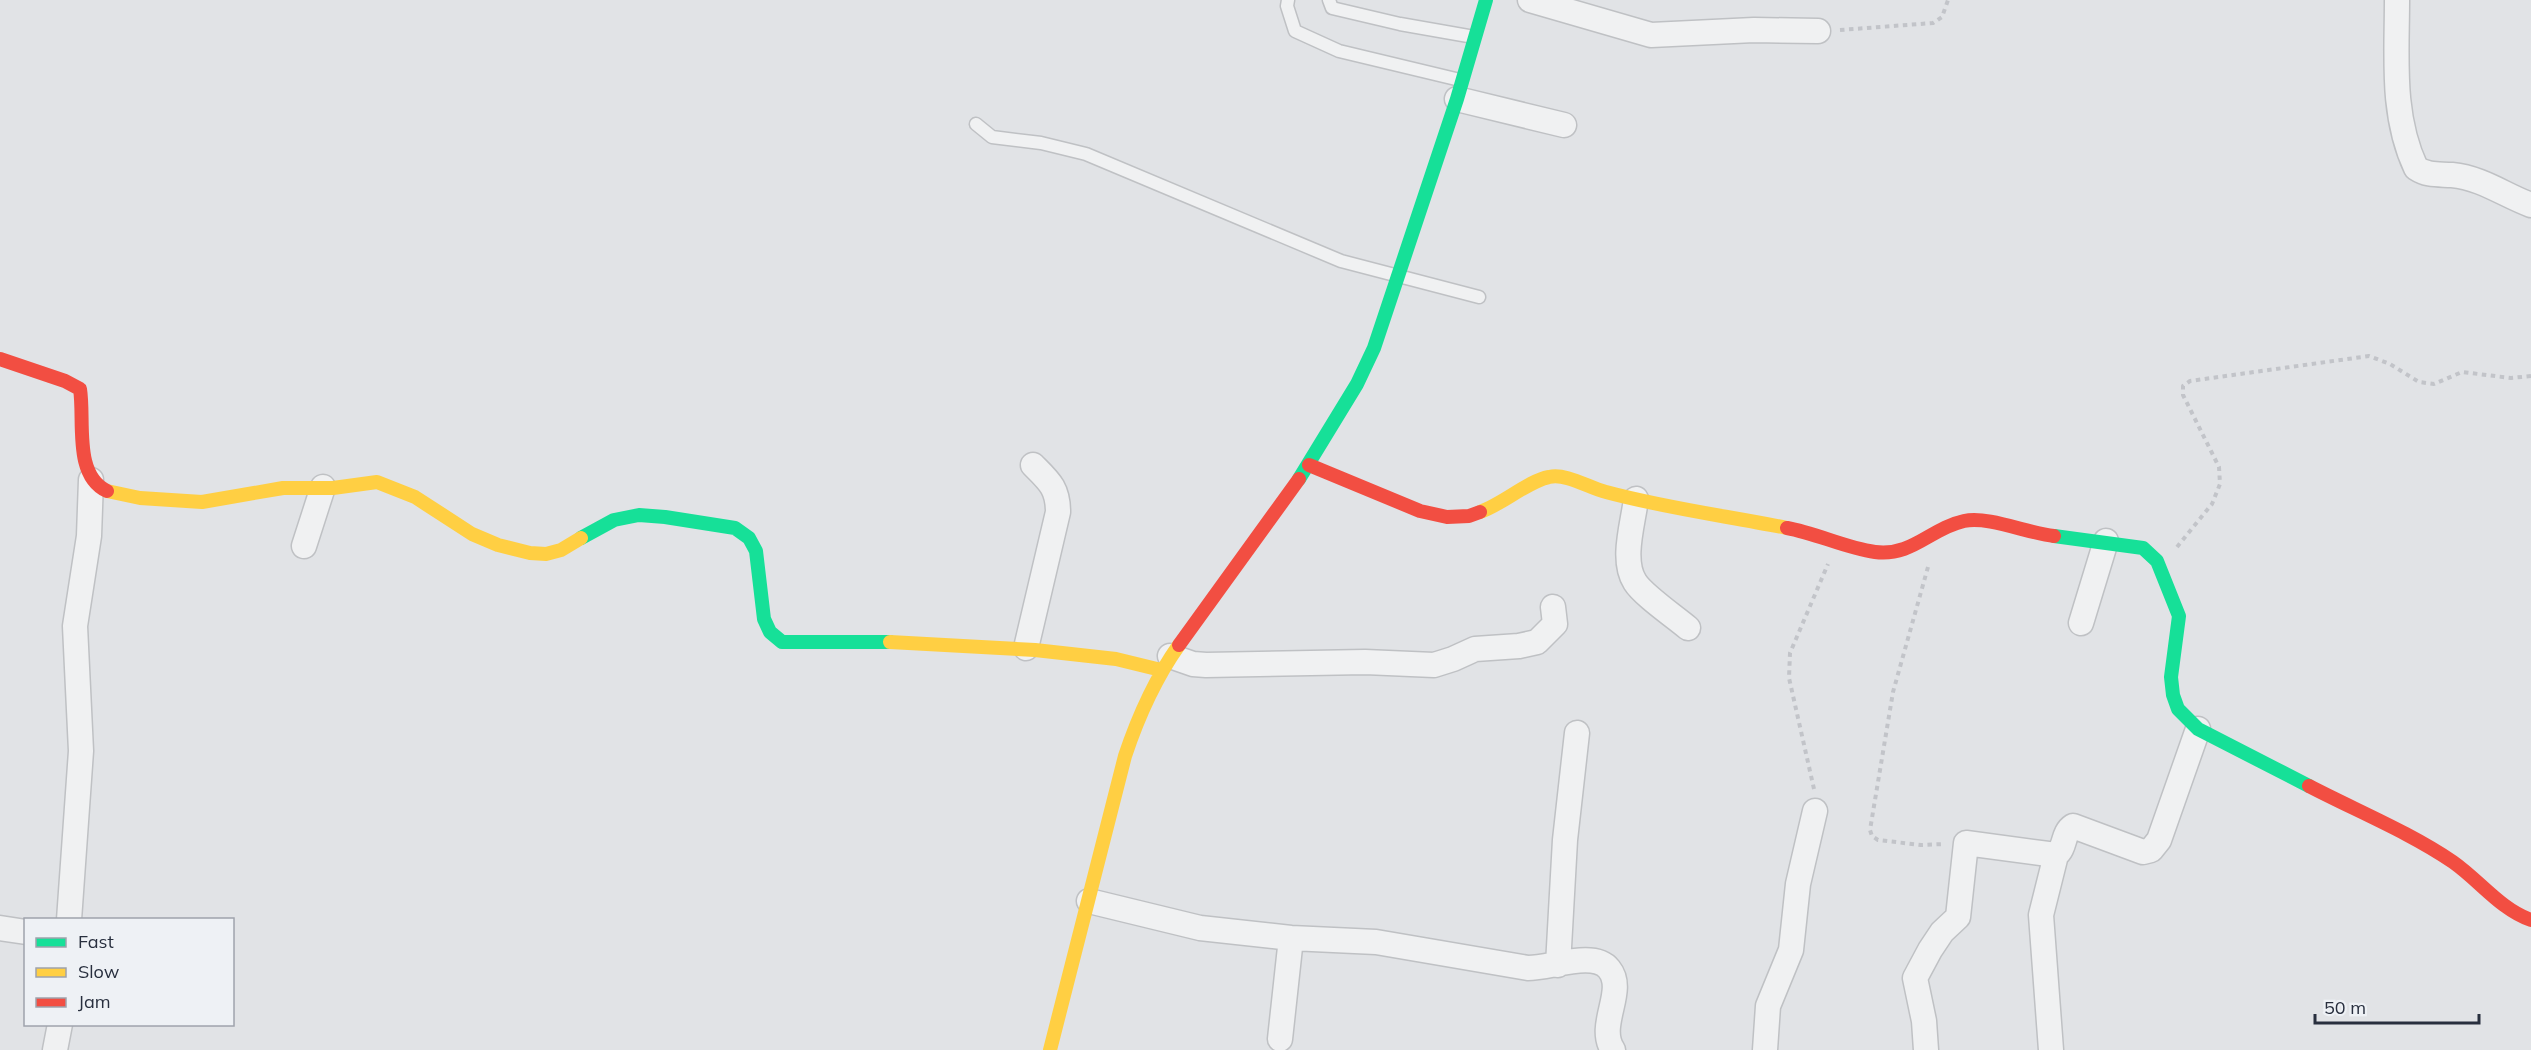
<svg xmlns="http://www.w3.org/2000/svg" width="2531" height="1050" viewBox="0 0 2531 1050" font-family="Mulish,sans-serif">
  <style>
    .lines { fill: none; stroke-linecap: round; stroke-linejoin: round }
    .lane-casing { stroke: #bfc1c4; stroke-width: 15 }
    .street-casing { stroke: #bfc1c4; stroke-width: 27 }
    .path { stroke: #c2c4c9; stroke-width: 4; stroke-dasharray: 4.5 4.5; stroke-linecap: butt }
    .lane { stroke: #f0f1f2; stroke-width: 12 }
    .street { stroke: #f0f1f2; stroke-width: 24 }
    .fast { stroke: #16e098; stroke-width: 14 }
    .slow { stroke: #ffcf43; stroke-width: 14 }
    .jam { stroke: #f24e42; stroke-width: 14 }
  </style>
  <rect width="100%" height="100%" fill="#e1e3e6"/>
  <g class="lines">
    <g class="lane-casing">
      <path id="lane" d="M1288,0l-1,6 8,25 44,20 121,29
        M1329,0l3,8 68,16 74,13
        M976,124l16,13 49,6 45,11 255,107 138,36"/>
    </g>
    <g class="street-casing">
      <path id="street" d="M1530,0l121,35 103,-5 64,1
        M2397,0c0,57 -6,115 19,168 12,8 23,6 36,7 30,3 52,20 79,30
        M1457,99l107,26
        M1636,499c-3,25 -15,61 -1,83 8,13 40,35 53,46
        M304,546l19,-59
        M2081,623l25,-82
        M1026,648l32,-136c0,-24 -9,-31 -25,-47
        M1170,656l23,8 13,1 159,-3 69,3 19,-6 22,-10 44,-3 18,-4 18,-18 -2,-17
        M1089,901l111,27 91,10 85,4 152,26c23,0 66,-18 81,1 18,22 -13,56 4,81
        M69,920l12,-169 -6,-125 14,-90 2,-56
        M0,928l26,4
        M1558,965l7,-125 12,-107
        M1280,1039l11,-101
        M55,1050l5,-26
        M1765,1050l3,-44 23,-56 7,-66 17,-73
        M1926,1050l-2,-29 -9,-43 15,-28 12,-18 16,-15 8,-74 90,12
        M2051,1050l-10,-135 15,-60c10,-7 6,-22 17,-29l70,26 8,-2 8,-10 39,-111"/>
    </g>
    <path class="path" d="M1840,30l93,-7 9,-6 6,-17
      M2177,547l35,-43 8,-20 -1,-17 -36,-72v-9l7,-5 179,-25 21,8 29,18 15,2 28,-12 49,6 20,-2
      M1928,567l-35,125 -23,138 2,6 6,4 43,5 23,-1
      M1814,789l-25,-111 1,-25 38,-89"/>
    <use href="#lane" class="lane"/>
    <use href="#street" class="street"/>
    <path class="fast" d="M1299,479l58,-95 17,-36 83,-249 29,-99
      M2054,536l89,12 14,13 22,55 -8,61 2,18 5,14 20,20 111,57
      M581,538l33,-18 25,-5 26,2 70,11 14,10 7,13 8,68 6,13 12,10h108"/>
    <path class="slow" d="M107,491l33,7 62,4 81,-14h50l44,-6 38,15 57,37 26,11 32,8 16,1 15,-4 20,-12
      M1480,512c23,-8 48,-31 69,-35 18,-4 40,11 57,15 59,16 121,24 181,36
      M890,642l145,8 81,9 45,11
      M1050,1050l75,-294c13,-39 30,-77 54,-111"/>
    <path class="jam" d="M0,359l65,22 15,8c5,31 -7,86 27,102
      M1309,465l111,46 27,6 22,-1 11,-4
      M1787,528c29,5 58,20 88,24 37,5 56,-24 89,-31 25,-5 63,12 90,15
      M1179,645l120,-166
      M2309,786c46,24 102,47 144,76 27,19 47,47 78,58"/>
  </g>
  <rect x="24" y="918" width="210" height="108" fill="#eef1f5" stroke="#9fa3ac" stroke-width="1.5"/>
  <rect x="36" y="938" width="30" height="9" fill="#16e098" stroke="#9fa3ac" stroke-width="1.5"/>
  <text x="78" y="948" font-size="18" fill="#282f3e">Fast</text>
  <rect x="36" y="968" width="30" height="9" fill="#ffcf43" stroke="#9fa3ac" stroke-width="1.5"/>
  <text x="78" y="978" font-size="18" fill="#282f3e">Slow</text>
  <rect x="36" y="998" width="30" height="9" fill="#f24e42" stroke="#9fa3ac" stroke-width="1.5"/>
  <text x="78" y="1008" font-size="18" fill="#282f3e">Jam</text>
  <path d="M2315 1014v9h164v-9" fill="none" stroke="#282f3e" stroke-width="3"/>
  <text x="2324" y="1014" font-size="18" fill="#282f3e" stroke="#eef1f5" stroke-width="4.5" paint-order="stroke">50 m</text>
</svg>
